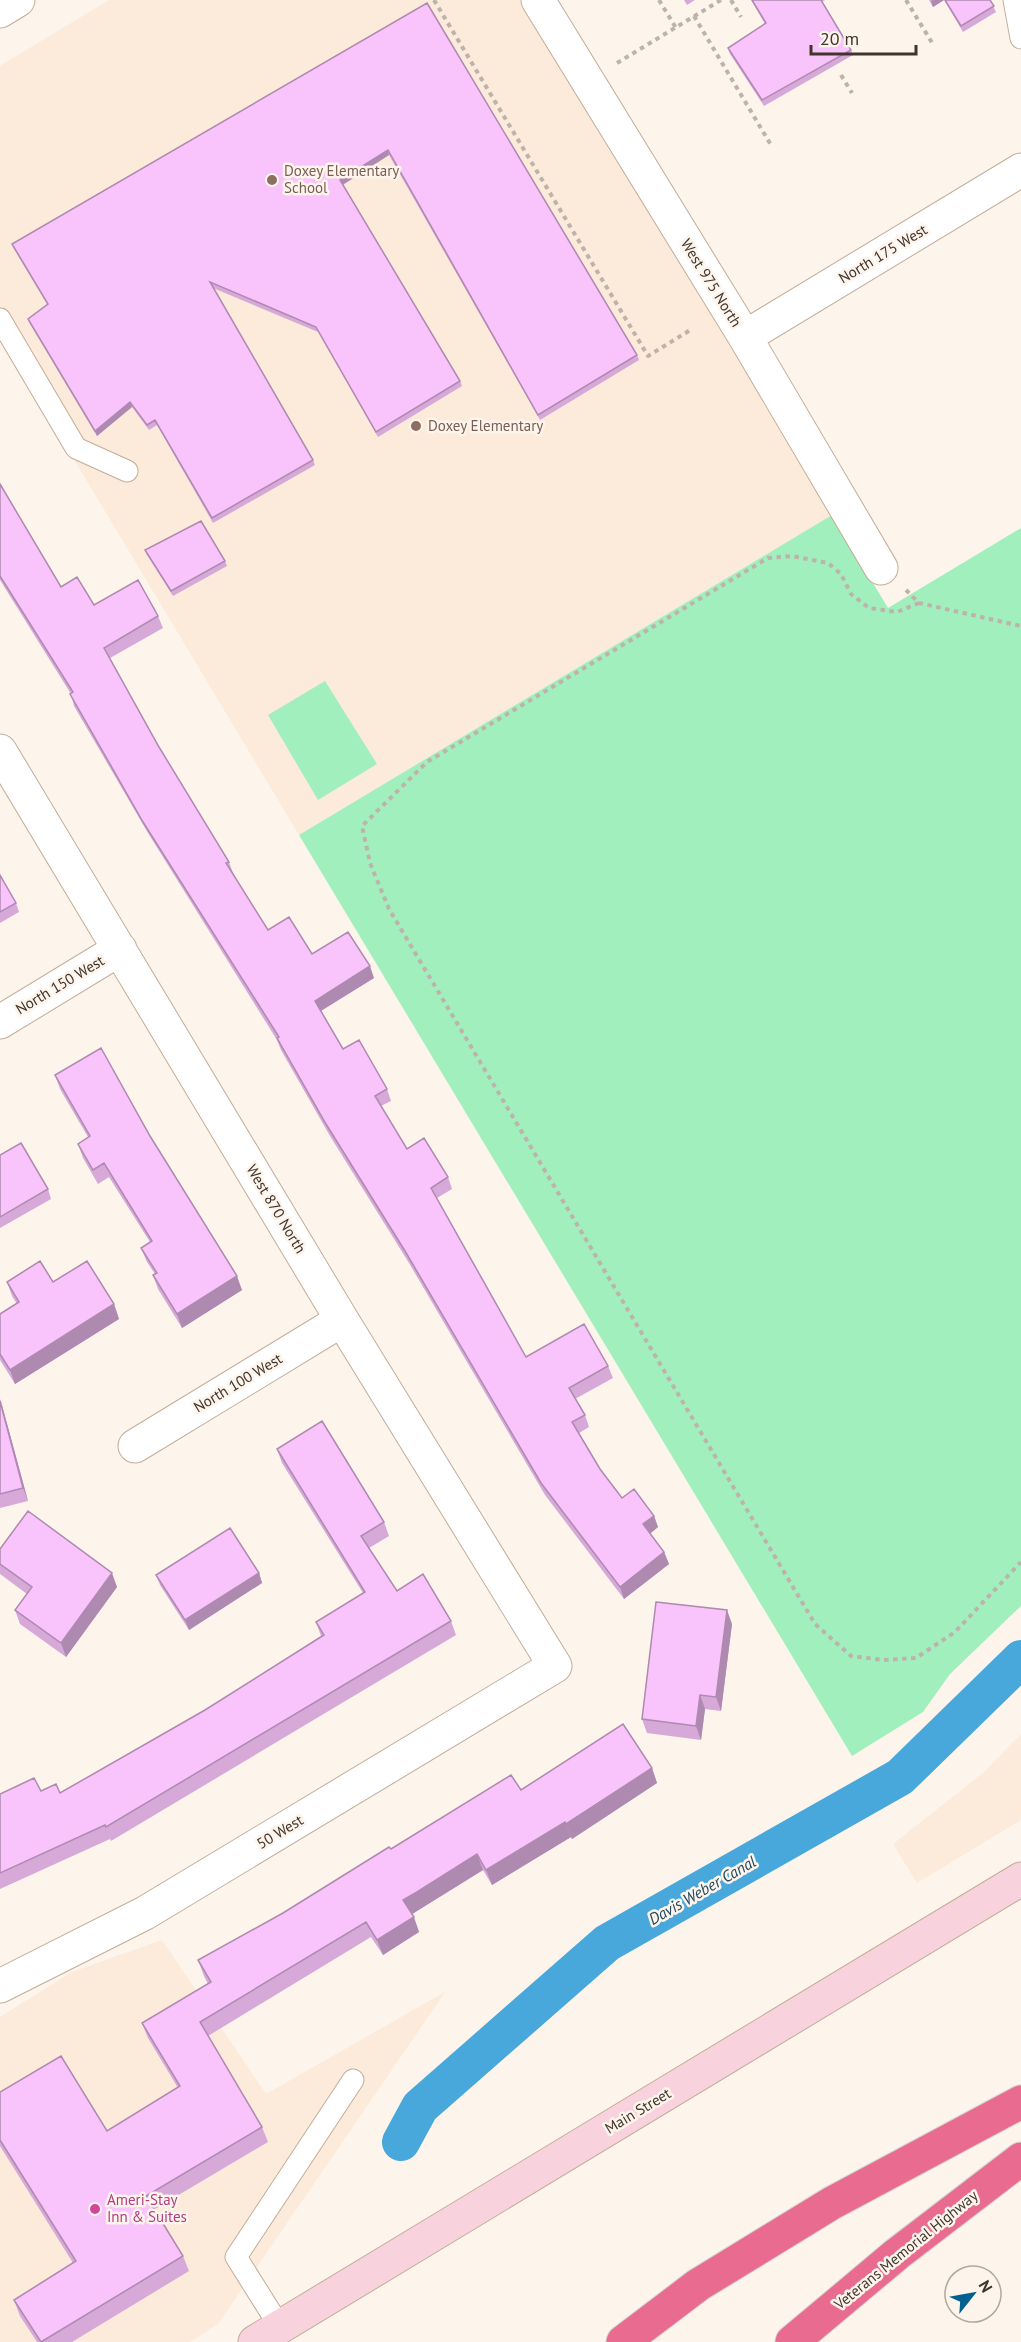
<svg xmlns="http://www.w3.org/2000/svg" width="1021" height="2342" viewBox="0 0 1021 2342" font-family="'PT Sans',sans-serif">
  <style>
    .built { fill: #fceada }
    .green { fill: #a1efbd }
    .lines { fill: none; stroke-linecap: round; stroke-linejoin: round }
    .canal { stroke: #48a8db; stroke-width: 38 }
    .service-casing { stroke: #c3ad98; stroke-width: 23 }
    .minor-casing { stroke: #c3ad98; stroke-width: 35 }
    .secondary-casing { stroke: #c3ad98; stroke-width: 35 }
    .motorway-casing { stroke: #d5d3d1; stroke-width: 35 }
    .path { stroke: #bdb3ab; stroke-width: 4; stroke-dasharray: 4.5 4.5; stroke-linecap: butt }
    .service { stroke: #fff; stroke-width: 21 }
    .minor { stroke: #fff; stroke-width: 33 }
    .secondary { stroke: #f8d3dd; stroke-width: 33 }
    .motorway { stroke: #e96b8f; stroke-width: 33 }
    .wall { fill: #d6a9d8 }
    .shaded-wall { fill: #ae89b0 }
    .building { fill: #f9c4fb; stroke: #ae89b0; stroke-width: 1.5 }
    .education-dot { fill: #8d6e63; stroke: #fdf4eb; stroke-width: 2 }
    .hotel-dot { fill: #d1479c; stroke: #fdf4eb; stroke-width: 2 }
    .labels { text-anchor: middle; stroke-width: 5; stroke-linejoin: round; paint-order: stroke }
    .education-label { font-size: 15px; fill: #785e54; stroke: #fdf4eb; text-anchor: start }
    .street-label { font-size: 15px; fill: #3f352d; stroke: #fdf4eb }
    .hotel-label { font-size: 15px; fill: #b23c85; stroke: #fdf4eb; text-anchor: start }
    .water-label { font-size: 16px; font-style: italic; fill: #224a61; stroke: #fdf4eb }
  </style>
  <rect width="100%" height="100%" fill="#fdf4eb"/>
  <path class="built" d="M109,0h411l312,515 -533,320 -299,-499v-270z
    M1021,1734v86l-104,63 -24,-39 90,-71z
    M162,1940l104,154 179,-102 -227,332 -28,18h-190v-325l72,-45z"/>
  <path class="green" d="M832,515l56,93 133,-80v1078l-71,68 -27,38 -71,44 -553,-921z
    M325,681l52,83 -59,36 -50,-85z"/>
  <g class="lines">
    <path class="canal" d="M401,2142l19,-35 187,-164 293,-166 121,-118"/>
    <g class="service-casing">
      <path id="service" d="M1014,0l7,38
        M0,319l76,129 51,23
        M280,2327l-44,-70 117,-177"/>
    </g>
    <g class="minor-casing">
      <path id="minor" d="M538,0l207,337 136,231
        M0,11l18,-11
        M745,337l276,-167
        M0,751l342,569 213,346 -410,247 -145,73
        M0,1022l120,-73
        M135,1446l207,-126"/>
    </g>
    <g class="secondary-casing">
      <path id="secondary" d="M255,2342l766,-463"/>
    </g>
    <g class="motorway-casing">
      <path id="motorway" d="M623,2342l75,-57 134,-82 189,-101
        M792,2342l105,-88 124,-95"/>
    </g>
    <path class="path" d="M434,0l214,356 44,-27
      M659,0l17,28
      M731,0l10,17
      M906,0l28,46
      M694,16l77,129
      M617,63l104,-63
      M841,75l11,18
      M906,590l13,13 102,23
      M919,603l-22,9 -28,-4 -18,-14 -10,-20 -13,-11 -36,-7 -24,2 -341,204 -65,64 8,37 19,46 426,715 36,32 33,4 32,-2 39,-26 66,-70"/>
    <use href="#service" class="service"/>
    <use href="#minor" class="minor"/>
    <use href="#secondary" class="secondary"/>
    <use href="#motorway" class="motorway"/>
  </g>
  <path class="wall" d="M684,0h11l-8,5z
    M751,0h74l-3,2 29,48 2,5 -89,51 -34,-52 -2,-6 37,-24z
    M929,0h61l6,12 -33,20 -19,-32 -11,7z
    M427,3l210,352 2,5 -99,60 -151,-265 -46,30 117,196 2,5 -84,51 -60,-105 -105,-44 100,172 2,5 -102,58 -56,-98 -8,5 -17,-23 -35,29 -67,-112 -2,-5 19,-15 -33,-55 -2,-5z
    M0,484l61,103 33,18 64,11 5,12 -53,30 49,89 70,115 4,11 35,57 44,24 62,24 -53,33 22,38 44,40 4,12 -10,5 26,43 41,28 4,12 -15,9 89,159 82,9 5,12 -38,21 10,16 4,12 -10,6 21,36 22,29 32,18 4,11 -8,7 14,18 5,12 -45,35 -79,-104 -136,-232 -79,-127 -49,-86 -4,-10 -129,-207 -74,-127 -3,-12 -71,-114z
    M145,550l80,11 2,5 -54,30 -26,-41z
    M0,875l16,28 3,9 -19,11z
    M55,1075l95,61 92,154 -60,38 -24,-39 -5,-14 2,-1 -8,-12 -6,-14 9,-6 -41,-65 -11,7 -15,-26 -5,-14 10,-7 -28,-48z
    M0,1155l48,34 3,10 -51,29z
    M7,1282h46l61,22 5,15 -104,65 -15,-24v-46l17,-10 -5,-8z
    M0,1399l28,102 -28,7z
    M277,1449l107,73 5,14 -20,12 28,43 54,30 5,14 -345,206 -1,-2 -110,50v-95l41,-3 19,2 145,-83 116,-74 -5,-14 47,-29 -81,-130z
    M0,1549l117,38 -51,70 -46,-33 -5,-14 12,-16 -27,-20z
    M259,1573l3,10 -73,47 -29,-45 -4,-10z
    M732,1624l-11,87 -16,-2 -4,31 -54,-7 -5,-14z
    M652,1768l5,15 -85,56 -1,-2 -79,48 -9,-15 -71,44 7,18 -36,23 -12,-18 -163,99 54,91 6,15 -113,67 28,47 6,15 -117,71h-35l-17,-26 -6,-16 59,-37 -73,-117v-54l107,39 71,-43 -30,-50 -6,-15 66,-39 -4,-8 -6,-16 85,-47 108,-64 130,-59z"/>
  <path class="shaded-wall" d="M933,0h11l-11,7 -2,-6z
    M388,150l1,5 -47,30 -2,-5z
    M130,402l2,5 -35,29 -2,-5z
    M370,966l4,12 -55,34 -4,-11z
    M237,1276l5,14 -60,38 -5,-14z
    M114,1304l5,15 -104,65 -5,-14z
    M0,1399l2,6 26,96 -5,-13z
    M654,1516l4,11 -11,9 -4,-12z
    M664,1552l5,12 -45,35 -4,-12z
    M112,1573l5,14 -51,70 -5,-14z
    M259,1573l3,10 -73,47 -4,-10z
    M727,1610l5,14 -11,87 -5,-14z
    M700,1695l5,14 -4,31 -5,-14z
    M652,1768l5,15 -85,56 -6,-15z
    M565,1822l6,15 -79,48 -6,-15z
    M477,1854l6,16 -74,46 -6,-16z
    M414,1917l5,15 -36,23 -6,-15z"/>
  <path class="building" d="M752,0h69l30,50 -89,50 -34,-52 38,-25z
    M945,0h45l4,6 -33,20z
    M427,3l210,352 -99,60 -150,-265 -48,30 120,201 -84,51 -60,-105 -106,-45 103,178 -101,58 -57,-98 -8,5 -17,-23 -35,29 -67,-112 20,-15 -36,-60z
    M0,484l61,103 16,-10 17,28 44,-25 20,36 -54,32 55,99 70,115 -3,1 42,67 21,-13 23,37 36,-22 22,34 -55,35 28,48 16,-9 28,49 -12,7 32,53 17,-11 24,39 -17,11 95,169 58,-33 24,42 -39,22 16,27 -13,7 28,47 22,29 12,-9 20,27 -11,8 21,28 -44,35 -79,-104 -136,-232 -79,-127 -49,-86 2,-1 -136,-215 -73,-128 3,-2 -73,-116z
    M201,521l24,40 -54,30 -26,-41z
    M0,875l16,28 -16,9z
    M101,1048l49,88 87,140 -60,38 -24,-39 4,-2 -16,-25 11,-7 -48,-78 -11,7 -15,-26 12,-8 -35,-61z
    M21,1143l27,46 -48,28v-62z
    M40,1261l13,21 34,-21 27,43 -104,66 -10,-16v-40l19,-12 -12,-20z
    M0,1401l23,87 -23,6z
    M322,1421l62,101 -23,14 36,55 26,-17 28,47 -345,206 -1,-2 -105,48v-79l34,-16 7,13 15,-7 4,9 145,-83 119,-75 -8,-13 49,-30 -88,-143z
    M28,1511l84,62 -51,70 -46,-33 17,-23 -32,-23v-15z
    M230,1528l29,45 -74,47 -29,-45z
    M656,1602l71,8 -11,87 -16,-2 -4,31 -54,-7z
    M623,1724l29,44 -86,56 -1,-2 -79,48 -9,-16 -60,38 -14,8 11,17 -37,23 -11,-18 -166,100 62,105 -116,69 37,60 -142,86 -27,-42 62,-39 -76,-121v-48l61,-36 46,75 73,-45 -38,-63 69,-41 -13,-22 85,-47 106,-66 2,2 120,-74 10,15z"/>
  <g class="education-dot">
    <circle cx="272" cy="180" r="6"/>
    <circle cx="416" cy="426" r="6"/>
  </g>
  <circle class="hotel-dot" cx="95" cy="2209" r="6"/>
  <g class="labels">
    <g class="education-label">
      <text x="284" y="176">Doxey Elementary<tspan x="284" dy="17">School</tspan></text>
      <text x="428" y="431">Doxey Elementary</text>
    </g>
    <g class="street-label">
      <text transform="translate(883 254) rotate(-31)" y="5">North 175 West</text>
      <text transform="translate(711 283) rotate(58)" y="5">West 975 North</text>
      <text transform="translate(60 985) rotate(-31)" y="5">North 150 West</text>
      <text transform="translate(276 1209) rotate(59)" y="5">West 870 North</text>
      <text transform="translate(238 1383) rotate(-31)" y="5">North 100 West</text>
      <text transform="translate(280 1832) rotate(-31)" y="5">50 West</text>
      <text transform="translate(638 2111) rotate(-31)" y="5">Main Street</text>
      <text transform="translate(906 2250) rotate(-39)" y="5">Veterans Memorial Highway</text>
    </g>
    <g class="hotel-label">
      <text x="107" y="2205">Ameri-Stay<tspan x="107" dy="17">Inn &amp; Suites</tspan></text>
    </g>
    <g class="water-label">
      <text transform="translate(702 1890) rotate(-30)" y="6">Davis Weber Canal</text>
    </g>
  </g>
  <g transform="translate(973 2294) rotate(59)"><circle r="28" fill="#fdf4eb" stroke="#b1a89f" stroke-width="1.5"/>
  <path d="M0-4.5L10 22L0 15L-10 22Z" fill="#006190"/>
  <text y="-9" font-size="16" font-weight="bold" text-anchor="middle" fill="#3f352d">N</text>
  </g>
  <path d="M811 45v9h105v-9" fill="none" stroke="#3f352d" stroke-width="3"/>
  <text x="820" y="45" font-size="18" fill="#3f352d" stroke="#fdf4eb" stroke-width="4.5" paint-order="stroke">20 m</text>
</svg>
